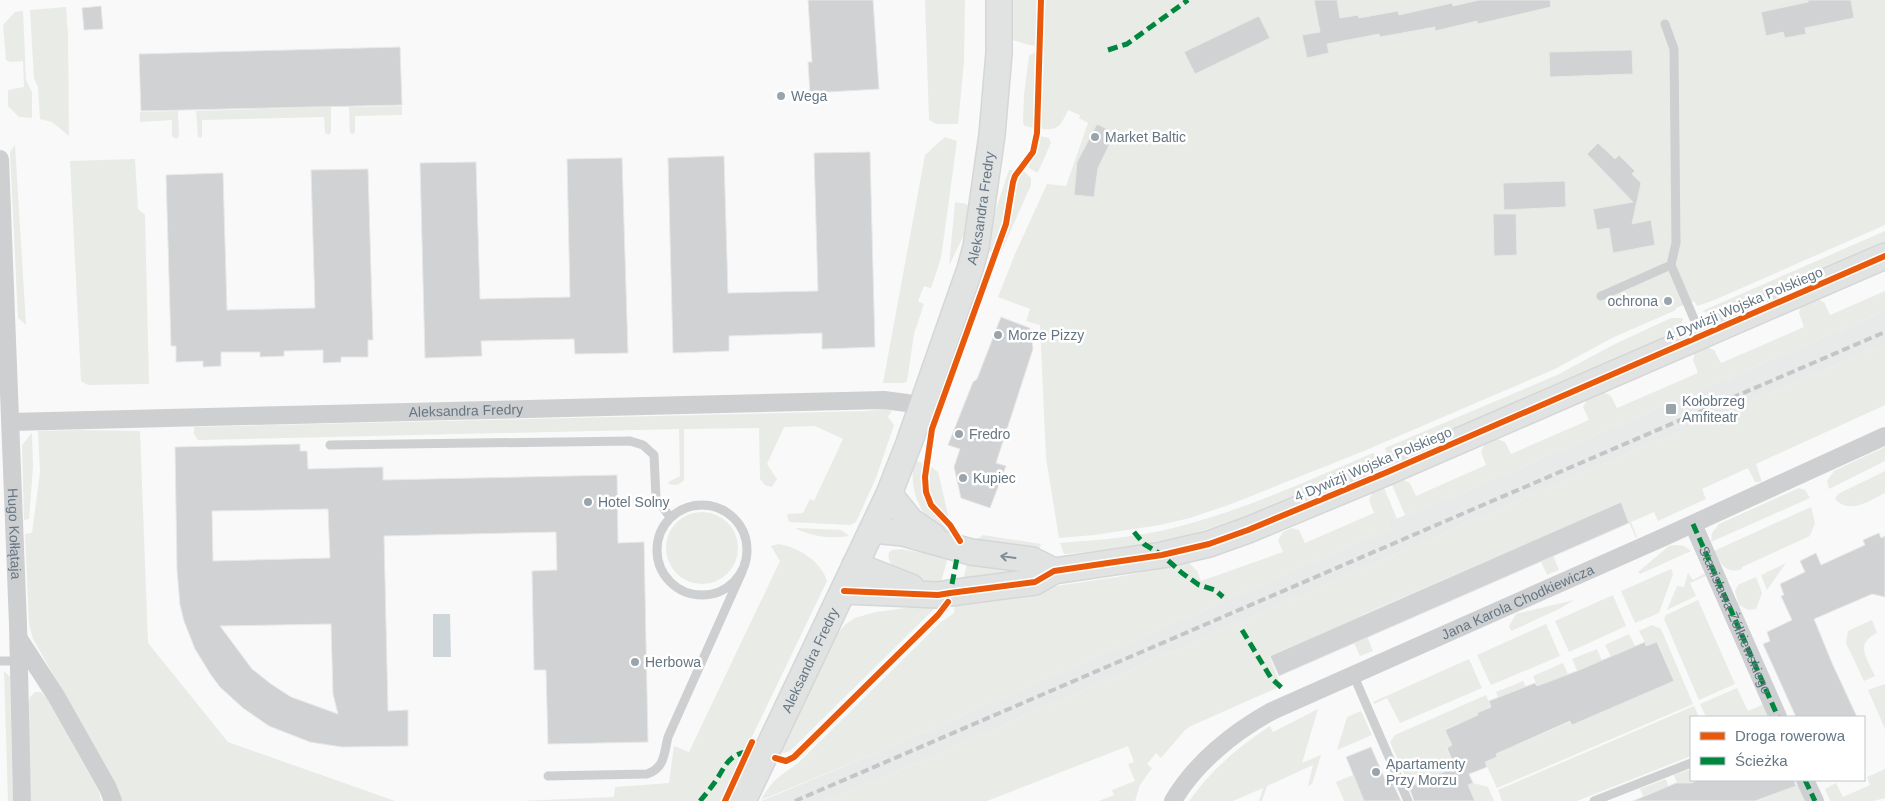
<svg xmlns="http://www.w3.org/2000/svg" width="1885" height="801" viewBox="0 0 1885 801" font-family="Arial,sans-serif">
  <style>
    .built { fill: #e8e9e9 }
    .green { fill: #e8ebe6 }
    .water { fill: #ced6d9 }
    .building { fill: #d0d2d3; stroke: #e8e8e8; fill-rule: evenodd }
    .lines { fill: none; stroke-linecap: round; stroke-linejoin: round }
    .secondary-casing { stroke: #d5d6d7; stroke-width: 28 }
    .lane { stroke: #cecfd0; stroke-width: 9 }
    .street { stroke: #cecfd0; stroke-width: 18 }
    .secondary { stroke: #e1e2e2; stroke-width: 25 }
    .rail { stroke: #c3c5c6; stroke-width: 4; stroke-dasharray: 8 4; stroke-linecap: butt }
    .quiet { stroke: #00873e; stroke-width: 5; stroke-dasharray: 10 5; stroke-linecap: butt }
    .cycleway-casing { stroke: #fff; stroke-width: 9 }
    .cycleway { stroke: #e8590c; stroke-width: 6 }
    .oneway { stroke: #7e8c96 }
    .poi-dot { fill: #99a4ac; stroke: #fff; stroke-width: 2 }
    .labels { text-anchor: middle; stroke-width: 5; stroke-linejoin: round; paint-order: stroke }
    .poi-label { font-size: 14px; fill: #657683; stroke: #fff; text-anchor: start }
    .street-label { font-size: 14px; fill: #657683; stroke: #fff }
  </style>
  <rect width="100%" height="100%" fill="#f9f9f9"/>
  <path class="built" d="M1885,311v33l-292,124 -702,306 -68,27h-62l118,-49 510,-223 -2,-6 18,-8 39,-16 1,1z"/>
  <path class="green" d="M925,0h40l-1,62 -6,62h-22l-7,-4z
    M1010,0h875v225l-173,76 -15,5 -3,-5 -18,7v2l-64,28 -57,31 -191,82 -130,52 -44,15 -30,7 -66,10 -35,3 -13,-80 -6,-133 -14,-4 4,-12 -32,-12 17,-43 32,-70 19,2 22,-63 -9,-5 1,-3 -12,-5c-7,15 -9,21 -27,19l-1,-32 -6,-3v34l-9,-2 -2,-3 1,-28 5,-39 7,-5 1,-5 -8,-1 -20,-6z
    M66,7l2,27 1,102 -17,-14 -12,-3 -2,-32 -4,-8 -4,-69z
    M23,11l3,69 6,12v26l-13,-1 -11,-11v-16l16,-3 -1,-26 -13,1 -4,-2 -3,-35 12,-13z
    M402,106v9l-47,1v16l-2,2 -3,-1 -1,-26z
    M331,107v25l-2,3 -4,-2 -1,-16 -122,3v16l-1,2 -3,-1 -2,-26z
    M178,111l1,25 -3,3 -4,-3v-16l-32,2v-10z
    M1040,136l9,2 2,5 -13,29h-2l-8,-5 8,-13z
    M945,137l12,4 -16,117 -10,30 -7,-2 -6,15 6,3 -10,30 -7,47 -3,2h-21l42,-228z
    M15,145l11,180 -8,-7 -8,-166z
    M135,159l3,50 7,6 4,169 -61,1 -7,-4 -11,-220z
    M1009,170h6l-6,12 -5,33 -12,37 -6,-2 5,-26z
    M1024,171l7,7v7l-31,70h-2l13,-39 5,-33z
    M955,202l11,2 4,3v15l-21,44z
    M1885,231v13l-166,71h-6l-11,-4z
    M1885,291v20l-440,189 -1,-1 -39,16 -13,-30 11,-5 7,3 6,13 70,-31 -5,-13 3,-7 13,-6 8,3 6,12 78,-34 -6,-13 4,-7 17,-8 7,4 6,12 81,-35 -5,-13 2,-7 12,-6 7,3 7,13 83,-36 -5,-14 2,-7 16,-7 7,3 6,13z
    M1671,318h12l-2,9 -7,7 -286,125 -3,-11 172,-73 58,-31z
    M1885,344v61l-129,59 5,15v3h-6l-7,-14 -46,21 4,10 -48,22 -4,-9 -23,10 6,15 -1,1 -16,-36 -75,33 14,35 -12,5 -15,-34 -173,75 14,35 -13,5 -15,-33 -76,33 12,30 -90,40 -6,4 -24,28 -5,-5 -9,11 5,4 -12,17 -5,16h-36l15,-6 -2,-5 23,-9 -7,-17 6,-2 -6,-16 -141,55h-164l68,-27 702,-306z
    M886,409l6,2 -4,6 6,8 -18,53 -20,44 -6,3 -61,-3 -2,-8 16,-1 7,-14 4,2 29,-62 -28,-13 -31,1 -17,37 10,15 -5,8 -7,-2 -5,-6 -1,-51 -75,1v51c-5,6 -11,6 -17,3l13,-7 -1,-47 -481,11 -4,-6v-7l672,-16z
    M81,430l59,1 8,212 80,99 167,59h-273l-5,-15 -84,-147 -4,-15 -4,-90 7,-1 8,-61 -2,-41z
    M32,433l1,34 -4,52 -5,1 -2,-75z
    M1885,447v14l-56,28 -2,-8 7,-10z
    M1373,453l3,3 3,7c-58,23 -115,49 -175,67 -46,14 -93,20 -140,24l-4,-11c39,-3 79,-6 117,-16 67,-17 132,-47 196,-74z
    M915,460l9,4 -3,19 4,16 7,13 20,20v6c-8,-6 -18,-12 -24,-19 -13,-16 -19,-39 -13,-59z
    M931,467l7,5 11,47c-18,-16 -23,-28 -18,-52z
    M1885,471v22c-16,8 -35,22 -50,6l3,-5z
    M1384,488l13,31 -10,4 2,6 -510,223 -118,48c12,-21 18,-23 37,-37l143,-141 13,-9 1,-12 162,-24 72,-14 8,8 4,10 82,-29 -5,-12 5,-8 9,-4 7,2 6,13 69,-30 -5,-13 3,-7z
    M1799,488l6,2 5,8 -99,44 1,-9 7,-9z
    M1811,507l4,16 -5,13 -68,31v2c-15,6 -23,-6 -28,-18z
    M666 548a36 36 0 1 1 72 0a36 36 0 1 1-72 0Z
    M795,528l46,2 8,6c-19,3 -36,1 -54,-8z
    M983,535l58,9 -3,10 -64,-13z
    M778,544c20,3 43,17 49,37l-106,220h-199l92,-4 1,-10 54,-4 5,-37 15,6 91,-191 -9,-15z
    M1676,545l8,1 7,5 -51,23 -2,-2 31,-26z
    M901,549l47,8 -8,28c-8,-1 -17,-1 -24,-4 -11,-4 -31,-15 -27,-29l3,-2z
    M968,560l65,10 -71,13z
    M1786,563l-19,27 -6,-15z
    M1671,569l2,5 -14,39 -24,10 -14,-32z
    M1688,573l5,7 12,-7 1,3 -16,7 6,13 -29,14 10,-24 7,1z
    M1756,577l6,16 -6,16 -8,1 -9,-5 -4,-14 3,-6z
    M1613,595l13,31 -57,26 -14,-31z
    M1574,600l-15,9 -48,22 -2,-5 7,-12z
    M1698,600l37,84 -36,16 -35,-81 2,-4z
    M935,604l-2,6 -143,141 -6,2 -6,-1 52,-110 16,-18 9,-6 21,-6z
    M1872,620l5,13c-23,11 -10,25 -2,43l-11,5 -18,-38 2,-12z
    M1546,624l14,32 -69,29 -14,-30z
    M1652,625l9,4 32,75 -196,84 -12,-26 12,-5 -1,-3 74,-32 2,3 102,-44 -16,-39 -11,4 -8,-15z
    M1629,634l8,16 -24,11 -8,-16z
    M1597,649l7,16 -25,10 -7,-16z
    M1469,659l13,29 -82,35 -13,-25 -13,6 -1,-2z
    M1563,663l7,16 -15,7 -3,-6 -15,6 -4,-10z
    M4,671l6,6 3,124h-5z
    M1523,681l5,9 -28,12 -4,-10z
    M1885,684v45l-17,-39z
    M1737,688l11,23 16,-7 5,13h-63l-6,-13z
    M35,692h6l7,8 51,91 2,10h-70l-3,-96 2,-8z
    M1486,695l5,11 -14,7 2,6 -18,8 -2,-4 -14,6 7,16 -6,3 9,19 -34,15 8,19h-13l-26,-59 5,-7z
    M1694,706l5,11h-8v39l-114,45h-75l-4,-11z
    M1318,709l-16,54 19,-8 -9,29 -4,2 5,-21 -46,21 -5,15h-3l4,-13 -30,13h-44c22,-31 49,-54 81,-75l3,6z
    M1361,711l11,24 -35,15 10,-33z
    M1691,769v11h8l-20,8 -5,-13z
    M1885,769v29l-12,3h-43l-5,-12 11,-6 7,14 27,-12 -3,-8z
    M1353,775l11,26h-20l-8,-19z
    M1666,779l4,12 -25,9 -5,-11z
    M1776,780h2l5,10 14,-5 3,1 6,15h-49l23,-9z
    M1473,783l15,4 6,14h-19l-7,-16z"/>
  <path class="water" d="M433,614h17l1,43h-18z"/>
  <path class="building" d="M808,0h65l6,89 -69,4 -2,-31h4z
    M1314,0h23l3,18 18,-3 1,3 39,-7 1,4 53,-12 1,3 26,-6h71l1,7 -73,17 -1,-3 -42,10v-4l-55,10 -1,-3 -52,10 2,9 -22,5 -5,-23 18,-3z
    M1808,0h43l3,18 -49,10 1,6 -21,4 -2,-6 -17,4 -5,-24 47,-10z
    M101,6l2,23 -19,1 -2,-22z
    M1259,16l11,22 -75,36 -11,-22z
    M400,47l2,58 -261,6 -2,-57z
    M1632,50l1,24 -83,3 -1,-25z
    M1097,124l18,9 -17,35 -4,29 -20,-2 3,-33z
    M1598,143l17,16 4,-4 16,16 -3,3 9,9 -9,41 19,-4 4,25 -42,8 -4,-25 -12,2 -4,-21 40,-7 -46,-48z
    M870,152l5,195 -53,2v-16l-93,3v15l-56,2 -5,-195 56,-2 4,137 90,-2 -4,-138z
    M622,158l6,195 -53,1 -1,-15 -93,2 1,15 -57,2 -5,-195 56,-1 4,137 90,-2 -3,-138z
    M368,169l5,171h-5v17h-27v5l-18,1v-13l-39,1v5l-24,1v-5h-39v14l-18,1v-6l-27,1v-16h-5l-5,-171 57,-2 4,137 88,-2 -4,-138z
    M1565,181l1,26 -62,3 -1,-27z
    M1493,214h23l1,41 -23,1z
    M1001,317l29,11 3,21 -37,114 10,3 -16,42 -29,-10 -7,-31 6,-18 -12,-4 25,-63 4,-3z
    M300,444v7h7l1,18 75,-2v13l234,-5 1,68 26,-1 4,200 -100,2 -2,-74h-12l-2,-99 25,-1 -1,-38 -172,4 4,175 20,-1v36l-66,1 -32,-5 -41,-16 -26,-18 -23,-21 -9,-12 -16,-26 -11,-28 -4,-16 -3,-35 -2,-123zM328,509l2,49 -117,3 -1,-50zM331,624l2,70 5,20 -47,-17 -20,-13 -19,-15 -32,-43z
    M1621,502l8,21 -350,153 -9,-20z
    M1879,533l2,5 4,-2v61l-13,-3 -58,25 18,44 25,54h-61l-33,-73 7,-3 -3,-9 25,-12 -11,-24 3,-1 -4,-11 25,-12 -5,-11 16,-8 5,12 44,-20 -2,-5z
    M1645,642l1,4 11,-4 17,39 -102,44 -2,-4 -74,33 1,3 -12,5 2,5 -18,7 4,9 -5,2 7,16h-61l-5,-14 46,-20 -8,-19 5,-3 -7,-15 33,-15 -1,-2 14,-6 -2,-6 46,-18 2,3 40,-15z
    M1371,747l14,32 5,-2 11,24h-37l-18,-44z
    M1699,780h95l2,6 -41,15h-122l43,-18h15z"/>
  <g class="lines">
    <g class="secondary-casing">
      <g id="secondary">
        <path d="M889,494l22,27 22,15"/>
        <path d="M873,530l30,3 68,19 61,8 22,11"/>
        <path d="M855,565l56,22"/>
        <path d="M844,591l94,4 12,-2 85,-11 19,-11 108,-16 47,-11 39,-14 137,-57 500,-217"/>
        <path id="s4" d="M743,801l146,-307 20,-51 61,-174 6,-22 16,-112 7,-82v-53"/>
      </g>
    </g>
    <path class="lane" d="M1665,24l9,25 2,194 -5,22
      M1601,296l70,-31 29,68
      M330,445l300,-4 13,4 11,10 2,43 14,19
      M657 550a45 45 0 1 1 90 0a45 45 0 1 1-90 0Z
      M0,661h19
      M1353,674l55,127
      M548,776l99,-2c18,-6 17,-21 21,-37l74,-165
      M1594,801l97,-38"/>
    <g class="street">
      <path id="s1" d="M0,159l18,466 4,176"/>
      <path id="s2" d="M11,422l873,-22 23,3 14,5"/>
      <path d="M1693,524l85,193"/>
      <path d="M19,639l37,57 52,92 5,13"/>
      <path d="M1805,780l10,21"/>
      <path id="s3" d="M1173,801c22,-38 61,-69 99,-90l392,-174 221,-101"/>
    </g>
    <use href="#secondary" class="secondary"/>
    <path class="rail" d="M795,801l1090,-469"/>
    <g class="quiet">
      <path d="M1108,50l19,-6 61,-44"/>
      <path id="s5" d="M1693,524l85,193"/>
      <path d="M1134,532l10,12 18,11 20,18 17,12 16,5 8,7"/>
      <path d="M952,584l5,-26"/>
      <path d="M1242,630l29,48 12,11"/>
      <path d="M1805,780l10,21"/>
      <path d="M700,801c5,-6 10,-12 15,-19 9,-13 13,-28 32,-30"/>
    </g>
    <g class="cycleway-casing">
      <path id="cycleway" d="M960,541l-10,-16 -19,-20 -5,-13 -1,-15 7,-48 74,-205 7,-42 2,-6 18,-24 4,-19 4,-133
        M844,591l94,4 12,-2 85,-11 19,-11 108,-16 47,-11 39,-14 137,-57 500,-217
        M775,758l11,3 8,-4 144,-142 10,-13
        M725,801l27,-59"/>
    </g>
    <use href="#cycleway" class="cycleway"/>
  </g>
  <defs><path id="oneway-shaft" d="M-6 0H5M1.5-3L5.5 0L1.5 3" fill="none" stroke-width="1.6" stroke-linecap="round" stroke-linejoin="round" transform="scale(1.25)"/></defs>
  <use class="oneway" href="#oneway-shaft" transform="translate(1008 557) rotate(-172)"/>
  <g class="poi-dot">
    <circle cx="781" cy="96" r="5"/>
    <circle cx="1095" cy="137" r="5"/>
    <circle cx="1668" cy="301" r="5"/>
    <circle cx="998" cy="335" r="5"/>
    <rect x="1665" y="403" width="12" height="12" rx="2.5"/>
    <circle cx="959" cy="434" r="5"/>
    <circle cx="963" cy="478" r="5"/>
    <circle cx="588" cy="502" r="5"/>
    <circle cx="635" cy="662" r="5"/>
    <circle cx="1376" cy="772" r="5"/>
  </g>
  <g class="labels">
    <g class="poi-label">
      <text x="791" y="101">Wega</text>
      <text x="1105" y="142">Market Baltic</text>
      <text x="1658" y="306" text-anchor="end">ochrona</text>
      <text x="1008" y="340">Morze Pizzy</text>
      <text x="1682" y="406">Kołobrzeg<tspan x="1682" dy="16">Amfiteatr</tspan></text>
      <text x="969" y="439">Fredro</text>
      <text x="973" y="483">Kupiec</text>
      <text x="598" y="507">Hotel Solny</text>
      <text x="645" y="667">Herbowa</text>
      <text x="1386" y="769">Apartamenty<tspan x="1386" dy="16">Przy Morzu</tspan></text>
    </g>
    <g class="street-label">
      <text dy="5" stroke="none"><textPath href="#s4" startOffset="641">Aleksandra Fredry</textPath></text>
      <text transform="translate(1744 304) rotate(-23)" y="5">4 Dywizji Wojska Polskiego</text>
      <text dy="5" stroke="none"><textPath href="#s2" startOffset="455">Aleksandra Fredry</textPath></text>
      <text transform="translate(1373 464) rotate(-23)" y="5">4 Dywizji Wojska Polskiego</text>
      <text dy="5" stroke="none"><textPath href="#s1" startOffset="375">Hugo Kołłątaja</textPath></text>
      <text dy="5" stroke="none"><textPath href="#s3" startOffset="404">Jana Karola Chodkiewicza</textPath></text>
      <text dy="5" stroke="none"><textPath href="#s5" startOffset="105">Stanisława Żółkiewskiego</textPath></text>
      <text dy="5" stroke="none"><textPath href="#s4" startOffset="156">Aleksandra Fredry</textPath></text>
    </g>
  </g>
  <rect x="1690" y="716" width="175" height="65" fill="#ffffff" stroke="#c1c8cd"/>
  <rect x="1700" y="732" width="25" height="8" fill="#e8590c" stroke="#c1c8cd"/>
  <text x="1735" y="741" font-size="15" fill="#657683">Droga rowerowa</text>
  <rect x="1700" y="757" width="25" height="8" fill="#00873e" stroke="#c1c8cd"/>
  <text x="1735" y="766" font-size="15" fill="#657683">Ścieżka</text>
</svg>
